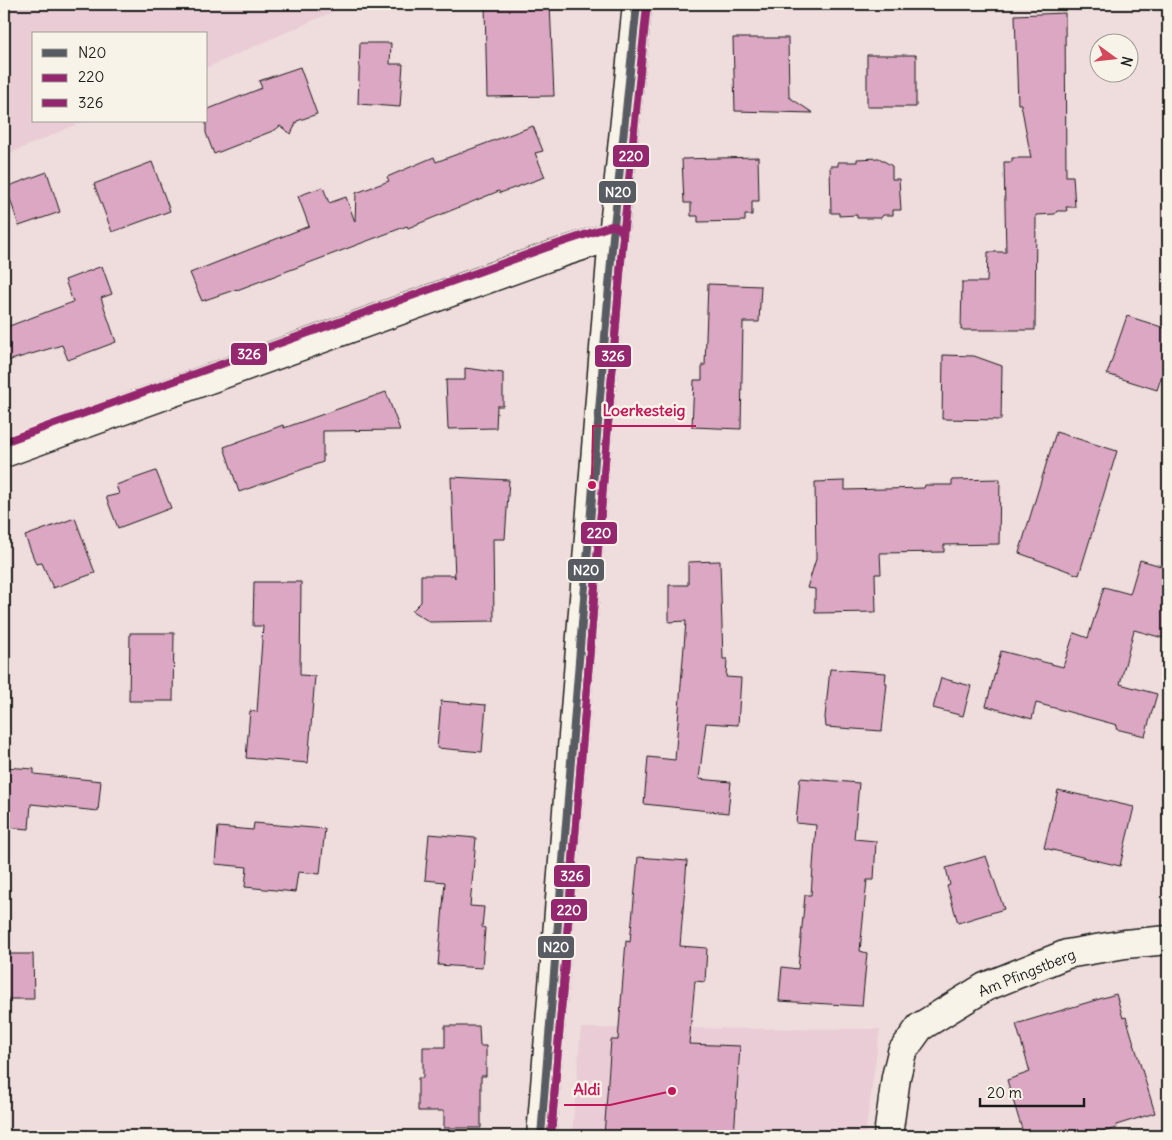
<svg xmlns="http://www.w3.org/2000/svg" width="1172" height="1140" viewBox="0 0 1172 1140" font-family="Delius,sans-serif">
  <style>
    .built { fill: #e9ccd5 }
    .building { fill: #dba7c2; stroke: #1c1c1c }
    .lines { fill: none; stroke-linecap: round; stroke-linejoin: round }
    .minor-casing { stroke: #1c1c1c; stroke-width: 31 }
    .minor { stroke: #f7f3e8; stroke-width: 28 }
    .bus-1-casing { stroke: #f7f3e8; stroke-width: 11 }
    .bus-2-casing { stroke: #f7f3e8; stroke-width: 11 }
    .bus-3-casing { stroke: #f7f3e8; stroke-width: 11 }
    .bus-1 { stroke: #595b62; stroke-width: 8 }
    .bus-2 { stroke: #95276e; stroke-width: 8 }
    .bus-3 { stroke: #95276e; stroke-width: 8 }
    .labels { text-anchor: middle; stroke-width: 5; stroke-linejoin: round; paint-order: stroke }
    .street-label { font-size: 15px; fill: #1c1c1c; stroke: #f7f3e8 }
    .leader { fill: none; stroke: #c2185b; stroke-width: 2 }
    .callout-dot { fill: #c2185b; stroke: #f7f3e8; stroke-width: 2 }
    .callout-label { font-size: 16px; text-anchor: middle; font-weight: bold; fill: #c2185b; stroke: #f7f3e8; stroke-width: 5; stroke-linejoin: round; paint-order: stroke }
    .line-badge { stroke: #f7f3e8; stroke-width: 2 }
    .badge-label { font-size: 14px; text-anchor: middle; font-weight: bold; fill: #fff }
  </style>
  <rect width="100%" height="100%" fill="#efdcdd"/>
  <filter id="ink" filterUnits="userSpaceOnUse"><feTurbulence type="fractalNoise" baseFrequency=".02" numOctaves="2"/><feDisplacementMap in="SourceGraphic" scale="10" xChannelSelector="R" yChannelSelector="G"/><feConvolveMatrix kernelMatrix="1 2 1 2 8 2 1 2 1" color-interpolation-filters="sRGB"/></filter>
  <g filter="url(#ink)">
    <path class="built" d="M4,4h346l-144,64v-34h-172v87h50l-80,35z
      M581,1028l299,1 -15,107h-293z"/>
    <path class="building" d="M485,4h65l4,92 -67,1z
      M1065,13l1,163h7l2,31h-9l1,4h-10l-2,3 -19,1 -1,115h-74l1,-48h25l1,-30h18l-2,-90h8v-4h19l-10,-54h-3l-3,-89z
      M733,38h55l1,59 24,16 -78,-2z
      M360,43h31l-1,21h13l-3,43 -42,-3z
      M867,55h49v52h-49z
      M300,67l17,47 -20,7 -6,13 -11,-8 -5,4 -61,24 -8,-21v-23l56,-22 -3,-7z
      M533,126l10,25 -8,2 10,24 -45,16 -1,-2 -91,37 -1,-2 -170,64v-1l-35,12 -12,-28 119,-47 -11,-30 25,-9 6,16 17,-6 9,25 1,-29 33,-12 -2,-4 47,-20 2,5z
      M758,157l1,44h-7v14h-7v6l-47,1v-6h-7v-13h-7l-2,-44z
      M879,158l13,8v13h7l2,31h-8v5h-10l-2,3h-24v-3l-18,1v-3h-8l-1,-47h8v-4h19v-3z
      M152,162l18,49 -58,21 -18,-48z
      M47,172l13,40 -41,14 -13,-39z
      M102,266l10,28 -11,4 15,44 -48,18 -6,-15 -58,17v-34l69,-26 -8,-22z
      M708,284l53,2 -2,36h-16l-2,107 -49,-2 2,-47h8v-15h3z
      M1127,316l41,13v28l-11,33 -50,-16z
      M943,355l31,1 28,10 -1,54 -59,-1z
      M465,368l38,5v33h-6l-1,22 -48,1 -2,-49h19z
      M386,392l14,38 -77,1v31l-84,30 -15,-45 59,-22 1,3z
      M1056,432l61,19 -38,124 -60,-22z
      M156,471l15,37 -53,20 -12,-31 13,-3 -3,-9z
      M451,477l58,3 -4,59h-12l1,82 -64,1 -18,-11 9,-9v-27h33l1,3z
      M1000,479l-1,65 -55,1v7l-64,1 1,21h-6l1,38 -61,1v-24l-8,-1 9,-29 -1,-77 30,-1v9l79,-2 1,-3h27v-5z
      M75,518l20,55 -42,15 -11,-25 -6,1 -11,-28z
      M1140,560l28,8v52l-5,18 -29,-8 -14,54 37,10 -12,42 -29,-7 1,-4 -81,-22 -4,16 -46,-13 15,-55 62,16 11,-34 14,5 16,-51 26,7z
      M720,561l3,98h4l-1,18 15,1 -3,47 -32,-2 -7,56 32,3 -3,31 -84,-9 4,-47 27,3 11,-139 -17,1v-37h19v-23z
      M254,582h47l-1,93 15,1 -7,87 -62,-5 4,-47 7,1 6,-86h-10z
      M130,633h44l-1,68h-44z
      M830,669l56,4 -1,10h2l-5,48 -56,-4 -1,-10z
      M941,678l30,8 -8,30 -30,-8z
      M441,701l45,4 -4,47 -45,-4z
      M4,767l30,2v5l67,7 -3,30 -67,-7 -2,25 -25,-2z
      M800,778l59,5 -5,56 22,2 -2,39h-7l-7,71 7,2 -5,53 -83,-5 3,-34 16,2 7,-74h6l5,-70 -20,-2z
      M1058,790l76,17 -14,59 -76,-18z
      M254,823l71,6 -5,45 -22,-2 -3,20 -50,-5 2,-20 -32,-3 3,-37 35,3z
      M429,834l47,4 -6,68 14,1 -2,20 3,1 -3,40 -44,-3 7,-83 -20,-2z
      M986,856l18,53 -46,14 -11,-37 3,-1 -4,-17z
      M638,857l49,4 -7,85 27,2 -2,34 -10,-1 -6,63 51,2 -6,90h-130l7,-96h7l8,-99 4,1z
      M4,954h29l1,45h-30z
      M1116,994l7,24 3,-1 29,96 -39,12 1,3 -29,8h-64l-17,-56 23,-8 -14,-48z
      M445,1026h34l1,20h6v30h-5v52h-37v-17h-26v-33h5v-31h22z"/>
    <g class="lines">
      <g class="minor-casing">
        <path id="minor" d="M4,453l544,-196 65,-21
          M541,1136l72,-900 24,-232
          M888,1136l8,-59 6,-25 18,-25 65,-40 82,-33 58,-10 43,-4"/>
      </g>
      <use href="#minor" class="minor"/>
      <g class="bus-1-casing">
        <path id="bus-1" d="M541,1136l72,-900 24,-232"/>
      </g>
      <g class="bus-2-casing">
        <path id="bus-2" d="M551,1136l72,-899 24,-232"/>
      </g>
      <g class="bus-3-casing">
        <path id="bus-3" d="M4,442l541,-194 66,-22c7,0 12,4 12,11l-72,899"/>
      </g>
      <use href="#bus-1" class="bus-1"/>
      <use href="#bus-2" class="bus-2"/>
      <use href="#bus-3" class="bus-3"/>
    </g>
  </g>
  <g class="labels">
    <g class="street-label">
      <text transform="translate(1027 973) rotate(-22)" y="5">Am Pfingstberg</text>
    </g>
  </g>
  <path class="leader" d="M592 485L593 426H696M672 1091L610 1105H564"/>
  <g class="callout-dot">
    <circle cx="592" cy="485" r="5"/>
    <circle cx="672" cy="1091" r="5"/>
  </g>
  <g class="callout-label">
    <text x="644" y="416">Loerkesteig</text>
    <text x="587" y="1095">Aldi</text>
  </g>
  <g class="line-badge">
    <rect x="612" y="144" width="38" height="24" rx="5" fill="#95276e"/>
    <rect x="598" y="180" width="39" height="24" rx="5" fill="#595b62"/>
    <rect x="230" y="342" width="38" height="24" rx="5" fill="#95276e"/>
    <rect x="594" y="344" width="38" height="24" rx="5" fill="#95276e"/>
    <rect x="580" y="521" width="38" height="24" rx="5" fill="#95276e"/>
    <rect x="567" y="558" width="38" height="24" rx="5" fill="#595b62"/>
    <rect x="553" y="864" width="38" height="24" rx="5" fill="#95276e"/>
    <rect x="550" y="898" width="38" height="24" rx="5" fill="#95276e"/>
    <rect x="537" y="935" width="38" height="24" rx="5" fill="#595b62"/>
  </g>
  <g class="badge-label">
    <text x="631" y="161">220</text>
    <text x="618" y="197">N20</text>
    <text x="249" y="359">326</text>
    <text x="613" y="361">326</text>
    <text x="599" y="538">220</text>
    <text x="586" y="575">N20</text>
    <text x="572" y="881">326</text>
    <text x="569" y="915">220</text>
    <text x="556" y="952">N20</text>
  </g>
  <rect width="1172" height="1140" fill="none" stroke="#f7f3e8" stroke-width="20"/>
  <rect x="10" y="10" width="1152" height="1120" fill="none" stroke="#1c1c1c" stroke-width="2" filter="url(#ink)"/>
  <rect x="32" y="32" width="175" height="90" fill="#f7f3e8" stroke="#9f9d96"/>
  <rect x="42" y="49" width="25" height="8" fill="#595b62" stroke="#9f9d96"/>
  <text x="78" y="58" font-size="15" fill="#1c1c1c">N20</text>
  <rect x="42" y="74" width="25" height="8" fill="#95276e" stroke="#9f9d96"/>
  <text x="78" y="82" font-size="15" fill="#1c1c1c">220</text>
  <rect x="42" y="99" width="25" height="8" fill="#95276e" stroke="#9f9d96"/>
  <text x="78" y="108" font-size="15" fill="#1c1c1c">326</text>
  <g transform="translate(1114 58) rotate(105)"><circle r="24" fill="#f7f3e8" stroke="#9f9d96"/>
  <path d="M0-4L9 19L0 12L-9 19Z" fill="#d1495b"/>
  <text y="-8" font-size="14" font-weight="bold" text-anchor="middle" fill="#1c1c1c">N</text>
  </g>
  <path d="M980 1098v8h104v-8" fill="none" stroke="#1c1c1c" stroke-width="2.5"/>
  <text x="987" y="1098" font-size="15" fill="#1c1c1c" stroke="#f7f3e8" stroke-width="4" paint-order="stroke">20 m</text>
</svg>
